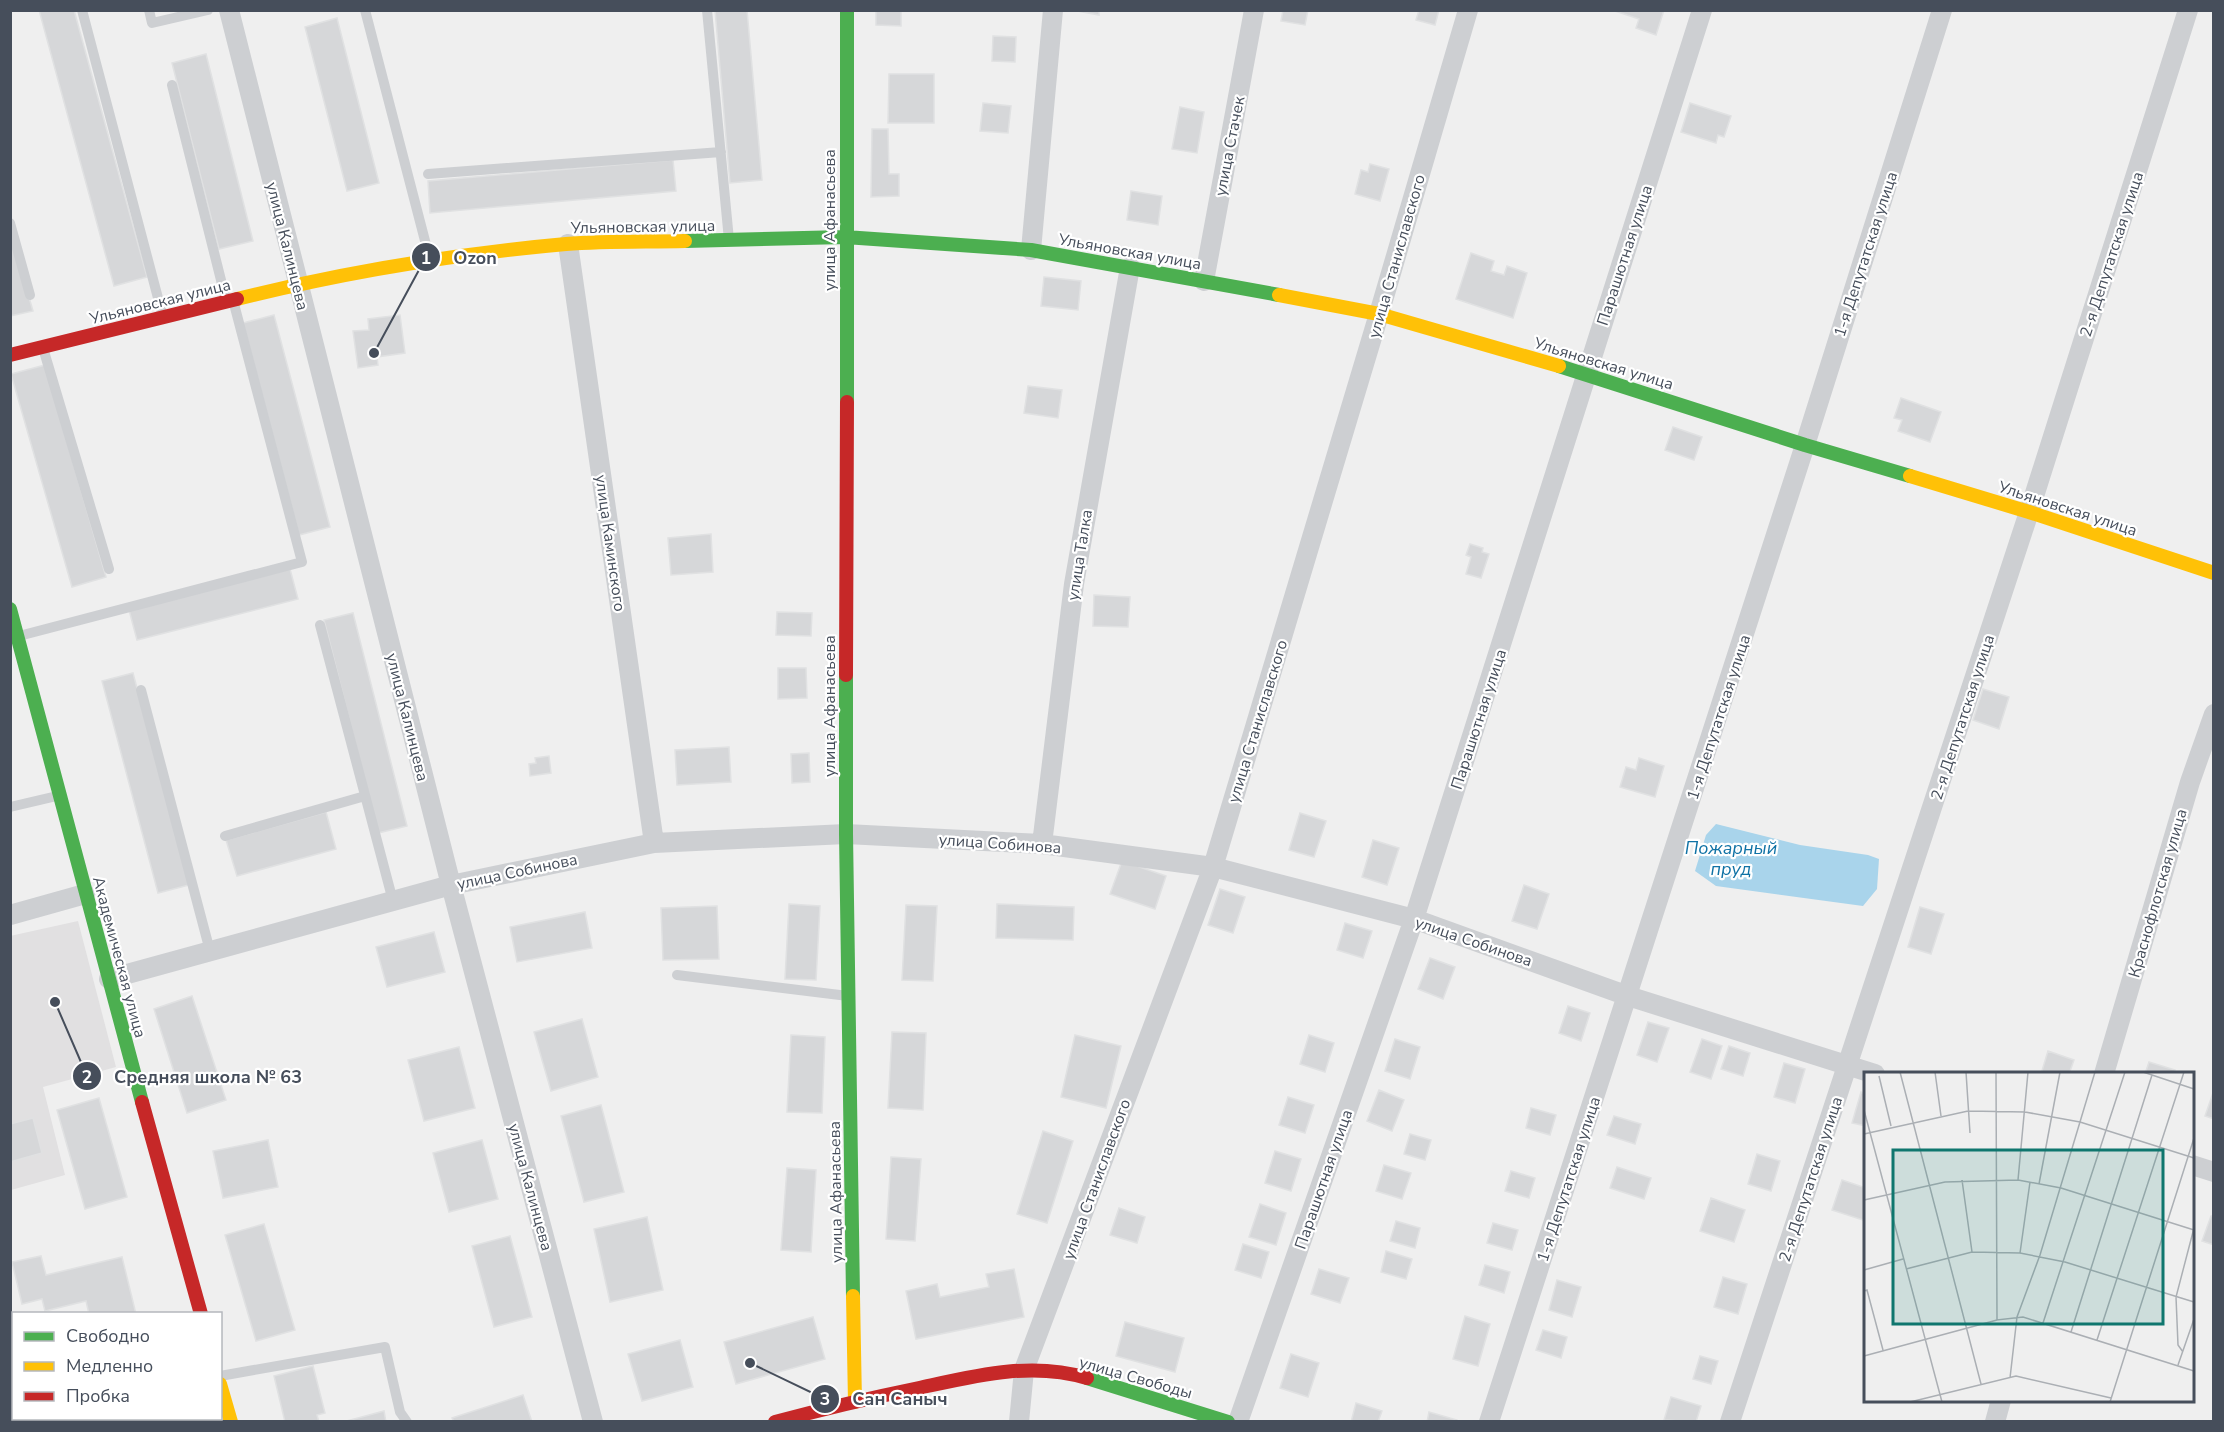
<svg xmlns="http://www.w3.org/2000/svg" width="2224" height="1432" viewBox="0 0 2224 1432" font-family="'Nunito Sans',sans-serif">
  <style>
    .education { fill: #e1e0e1 }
    .water { fill: #a9d4eb }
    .building { fill: #d6d7d9; stroke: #e0e1e2; stroke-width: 1.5 }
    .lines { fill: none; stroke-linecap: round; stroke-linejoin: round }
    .lane { stroke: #cdcfd2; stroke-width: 10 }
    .street { stroke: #cdcfd2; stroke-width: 20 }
    .fast { stroke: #4caf50; stroke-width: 14 }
    .slow { stroke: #ffc107; stroke-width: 14 }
    .jam { stroke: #c62828; stroke-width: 14 }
    .labels { text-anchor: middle; stroke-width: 4.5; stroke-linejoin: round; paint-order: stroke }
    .street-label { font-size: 16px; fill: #464e5b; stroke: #fff }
    .water-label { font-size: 18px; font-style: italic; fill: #1072a5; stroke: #fff }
    .inset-road { fill: none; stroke: #abafb4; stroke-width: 1.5 }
    .view { fill: #0f766e; fill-opacity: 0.15; stroke: #0f766e; stroke-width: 3 }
    .inset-edge { fill: none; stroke: #464e5b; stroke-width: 3 }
    .leader { fill: none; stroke: #464e5b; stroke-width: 2 }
    .callout-dot { fill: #464e5b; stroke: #fff; stroke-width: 2 }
    .mark-label { font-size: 18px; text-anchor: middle; font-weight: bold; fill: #fff }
    .callout-label { font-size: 18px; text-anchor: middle; font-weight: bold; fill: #464e5b; stroke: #fff; stroke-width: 4.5; stroke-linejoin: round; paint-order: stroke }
  </style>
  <rect width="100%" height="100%" fill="#efefef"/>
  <path class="education" d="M78,921l38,146 -73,20 22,88 -54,15 -1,-254z"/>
  <path class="water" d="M1716,824l84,21 68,10 11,4 -2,30 -14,17 -147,-20 -21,-15 11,-36z"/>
  <path class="building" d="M39,10h35l73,267 -33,9z
    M715,10h32l15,170 -32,3z
    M876,10h25v16l-25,-1z
    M1072,10h27v5z
    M1283,10h25l-3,15 -24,-4z
    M1419,10h20l-4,15 -19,-5z
    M1664,10l-8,25 -20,-7 3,-9 -24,-8z
    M337,18l42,165 -32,8 -42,-164z
    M993,36l23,1 -1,25 -23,-1z
    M206,54l47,187 -34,8 -47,-186z
    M889,74h45v49h-46z
    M983,103l28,3 -3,27 -28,-2z
    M1690,103l41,13 -7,21 -6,-2 -2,8 -35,-11z
    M1180,107l24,5 -7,41 -25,-4z
    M872,129h16l1,45h10v22l-28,1z
    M673,160l3,31 -246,22 -2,-32z
    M1370,164l19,5 -9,32 -25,-7 6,-24 7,2z
    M1131,191l31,5 -4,29 -31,-5z
    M10,233l23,78 -23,5z
    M1471,253l23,8 -3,10 13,4 3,-9 20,7 -14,45 -57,-19z
    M1044,277l37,4 -3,29 -37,-4z
    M274,315l56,212 -31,8 -56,-212z
    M400,315l5,38 -28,4 1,8 -20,3 -5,-37 16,-1 -1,-11z
    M45,365l61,212 -34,10 -61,-213z
    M1028,386l34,4 -4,28 -34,-5z
    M1901,398l40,14 -11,30 -32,-11 4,-11 -8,-2z
    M1673,427l29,10 -8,23 -29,-10z
    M711,534l2,38 -42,3 -3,-37z
    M1470,544l13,4 -1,4 7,2 -8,24 -15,-4 5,-17 -5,-2z
    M290,569l8,30 -161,41 -8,-30z
    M1094,595l36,2 -2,30 -35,-1z
    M777,612l35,1 -1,23 -35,-1z
    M353,613l54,213 -29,7 -54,-213z
    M778,668h28l1,30 -29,1z
    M133,673l56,212 -31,8 -56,-212z
    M1983,689l26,8 -10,32 -26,-9z
    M729,747l2,35 -54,3 -2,-35z
    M809,753l1,29 -18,1 -1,-29z
    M549,756l2,17 -21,3 -1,-12 7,-1 -1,-5z
    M1639,758l25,8 -9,31 -35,-10 6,-20 10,3z
    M326,812l10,37 -99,27 -11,-36z
    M1300,813l26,8 -12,36 -25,-7z
    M1373,840l26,8 -12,37 -25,-8z
    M1122,861l44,15 -11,33 -45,-15z
    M1524,885l25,9 -12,35 -25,-8z
    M1220,889l25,8 -12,36 -25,-8z
    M789,904l31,2 -4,74 -31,-1z
    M997,904l77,3 -1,33 -77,-2z
    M906,905l31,1 -4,75 -31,-1z
    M717,906l2,53 -56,1 -2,-52z
    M1920,907l24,7 -13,40 -23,-7z
    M585,912l7,36 -75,14 -7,-35z
    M1345,923l27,8 -9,27 -26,-8z
    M434,932l11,40 -58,15 -11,-40z
    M1430,958l25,9 -12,32 -25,-10z
    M192,996l34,104 -39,13 -33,-104z
    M1568,1006l22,7 -9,28 -22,-8z
    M582,1019l16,58 -47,14 -17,-59z
    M1648,1022l21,6 -12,34 -20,-7z
    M892,1032l34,1 -3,77 -35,-2z
    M791,1035l34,2 -3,76 -35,-1z
    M1075,1035l46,11 -15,62 -45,-11z
    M1309,1035l25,8 -9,29 -25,-8z
    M1395,1039l25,8 -10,32 -25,-8z
    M1702,1039l20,7 -11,33 -21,-7z
    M1729,1046l21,7 -7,23 -22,-7z
    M459,1047l16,61 -51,13 -16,-61z
    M2048,1051l26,9 -5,14h-28z
    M2149,1062l26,8 -1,4h-29z
    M1784,1063l21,6 -10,34 -21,-6z
    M1379,1090l25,10 -12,31 -25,-10z
    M2214,1090v29l-9,-3z
    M1861,1092l5,2v32l-14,-3z
    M1288,1097l26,8 -9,28 -26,-8z
    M99,1098l28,99 -42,12 -28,-99z
    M601,1105l23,87 -40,10 -23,-86z
    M1531,1108l25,7 -6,20 -24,-7z
    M1614,1116l27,8 -6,20 -28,-9z
    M33,1118l9,35 -32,9v-38z
    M1043,1131l30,10 -26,82 -30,-9z
    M1410,1134l21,6 -6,20 -21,-6z
    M268,1140l10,47 -55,11 -10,-47z
    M482,1140l16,59 -49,13 -16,-59z
    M1275,1151l26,8 -10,32 -26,-8z
    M1757,1154l23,7 -9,30 -23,-7z
    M891,1157l30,2 -6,82 -29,-2z
    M1384,1165l27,8 -9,26 -26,-8z
    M1617,1167l34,11 -7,21 -34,-11z
    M787,1168l29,2 -5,82 -30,-2z
    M1511,1171l24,7 -6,20 -24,-7z
    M1842,1180l24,8v33l-34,-11z
    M1711,1198l34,12 -11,32 -34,-11z
    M1260,1204l26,9 -10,32 -27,-8z
    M1119,1208l26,9 -8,26 -27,-8z
    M2211,1216h3v29l-12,-4z
    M647,1217l16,73 -53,12 -16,-73z
    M1396,1221l24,7 -5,20 -25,-7z
    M1493,1223l25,7 -6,20 -25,-7z
    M264,1224l31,106 -39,11 -31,-106z
    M510,1236l22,81 -38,10 -22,-81z
    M1243,1244l26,8 -8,26 -26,-8z
    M1386,1251l26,8 -6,20 -25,-7z
    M41,1256l5,19 76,-18 14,57h-47l-3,-13 -41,10 -3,-12 -20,5 -10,-42z
    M1485,1265l25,7 -6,21 -25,-8z
    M1014,1269l10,48 -108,22 -10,-48 31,-7 3,13 49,-10 -3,-13z
    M1319,1269l30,9 -9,25 -29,-9z
    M1723,1277l24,7 -9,30 -24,-7z
    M1557,1280l24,7 -9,30 -23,-7z
    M1465,1316l25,8 -12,42 -25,-7z
    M813,1317l12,42 -89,25 -12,-42z
    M1125,1322l59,16 -9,34 -59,-16z
    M1543,1330l24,7 -6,21 -25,-8z
    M680,1340l13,47 -51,14 -14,-47z
    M10,1347l4,11v60h101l-11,4h-94z
    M1291,1354l28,9 -11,34 -28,-9z
    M1700,1356l18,5 -7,23 -18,-5z
    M313,1366l12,47 -8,2 2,7h-34l-11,-46z
    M523,1395l9,27h-78l-2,-4z
    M1671,1397l30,9 -5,16 -32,-2z
    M1356,1403l26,8 -4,11h-27z
    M384,1411l2,11h-43z
    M1429,1412l28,8v2h-30z"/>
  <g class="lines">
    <path class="lane" d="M82,10l81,307
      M149,10l3,13 56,-13
      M365,10l65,250
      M707,10l22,230
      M172,85l54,215
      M428,174l293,-22
      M10,223l20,72
      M43,348l66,221
      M320,625l73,276
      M19,636l283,-74 -69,-262
      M141,690l69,261
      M10,807l47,-11
      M225,836l140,-40
      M677,975l171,21
      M220,1376l165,-29 15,65 7,10"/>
    <path class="street" d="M229,10l222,875 142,537
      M568,244l86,599
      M1031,250l22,-240
      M1204,281l50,-271
      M1042,844l32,-260 56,-317
      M10,915l75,-21
      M109,979l342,-94 203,-42 192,-9 196,10 171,23 201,52 214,77 247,78
      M2104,1074l86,-292 24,-68
      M2192,1165l22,7
      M1019,1422l5,-52 189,-503 166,-553 89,-304
      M1238,1422l176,-503 288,-909
      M1489,1422l316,-977 137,-435
      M1730,1422l299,-910 159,-502
      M1995,1422l6,-22"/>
    <path class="fast" d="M685,241l160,-4 186,13 248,45
      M1559,366l246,79 105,31
      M847,402v-392
      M10,609l132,493
      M846,675v159l7,462
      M1087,1378l141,44"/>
    <path class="slow" d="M1279,295l100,19 180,52
      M237,299c108,-27 218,-45 329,-55 40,-3 80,-2 119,-3
      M1910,476l119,36 185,61
      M853,1296l2,106
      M220,1384l11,38"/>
    <path class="jam" d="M10,355l227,-56
      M846,675l1,-273
      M142,1102l59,212
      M775,1422c48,-13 95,-24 144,-34 55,-12 112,-27 168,-10"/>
  </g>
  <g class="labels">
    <g class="street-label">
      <text transform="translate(1229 146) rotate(-79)" y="6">улица Стачек</text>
      <text transform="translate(829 220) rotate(-90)" y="6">улица Афанасьева</text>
      <text transform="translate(643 226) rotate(-1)" y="6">Ульяновская улица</text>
      <text transform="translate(288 246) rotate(76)" y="6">улица Калинцева</text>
      <text transform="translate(1130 251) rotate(10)" y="6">Ульяновская улица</text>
      <text transform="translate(1865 254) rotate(-72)" y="6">1-я Депутатская улица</text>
      <text transform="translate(2111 254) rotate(-72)" y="6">2-я Депутатская улица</text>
      <text transform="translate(1624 255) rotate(-72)" y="6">Парашютная улица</text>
      <text transform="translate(1396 256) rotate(-74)" y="6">улица Станиславского</text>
      <text transform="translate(160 301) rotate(-14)" y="6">Ульяновская улица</text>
      <text transform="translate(1604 363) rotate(17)" y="6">Ульяновская улица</text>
      <text transform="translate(2068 508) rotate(18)" y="6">Ульяновская улица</text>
      <text transform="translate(611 543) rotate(82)" y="6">улица Каминского</text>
      <text transform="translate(1079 555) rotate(-81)" y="6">улица Талка</text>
      <text transform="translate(829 706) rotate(-90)" y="6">улица Афанасьева</text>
      <text transform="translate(408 717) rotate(76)" y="6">улица Калинцева</text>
      <text transform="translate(1718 717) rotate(-72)" y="6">1-я Депутатская улица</text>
      <text transform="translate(1962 717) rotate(-72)" y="6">2-я Депутатская улица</text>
      <text transform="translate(1478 719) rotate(-72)" y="6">Парашютная улица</text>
      <text transform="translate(1257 721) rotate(-73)" y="6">улица Станиславского</text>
      <text transform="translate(1000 843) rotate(4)" y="6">улица Собинова</text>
      <text transform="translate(517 871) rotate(-12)" y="6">улица Собинова</text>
      <text transform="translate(2157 893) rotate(-74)" y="6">Краснофлотская улица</text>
      <text transform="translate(1474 941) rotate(19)" y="6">улица Собинова</text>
      <text transform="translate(120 957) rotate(75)" y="6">Академическая улица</text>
      <text transform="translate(1096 1179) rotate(-70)" y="6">улица Станиславского</text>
      <text transform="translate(1323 1179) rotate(-71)" y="6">Парашютная улица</text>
      <text transform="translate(1568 1179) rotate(-72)" y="6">1-я Депутатская улица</text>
      <text transform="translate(1810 1179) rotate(-72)" y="6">2-я Депутатская улица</text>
      <text transform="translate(531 1187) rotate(75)" y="6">улица Калинцева</text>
      <text transform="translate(835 1192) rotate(-91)" y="6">улица Афанасьева</text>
      <text transform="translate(1136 1377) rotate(16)" y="6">улица Свободы</text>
    </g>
    <g class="water-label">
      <text x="1731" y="854">Пожарный<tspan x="1731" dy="21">пруд</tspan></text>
    </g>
  </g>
  <g transform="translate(1864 1072)">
    <rect width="330" height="330" fill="#efefef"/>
    <path class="inset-road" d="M36,0l81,312M71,0l6,44M102,0l4,61M132,0l1,248 26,-3 171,54M279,0l51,17M15,4l12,50M0,38l78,292M0,62l104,-23 57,1 55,10 114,36M98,108l10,72M154,108l10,-108M175,112l21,-112M0,128l81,-18 73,-2 43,8 133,42M156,181l10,-71M42,197l66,-17 48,1 45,9 129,40M0,198l39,-11M0,219l3,-1 16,60M179,251l82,-251M207,260l81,-257M233,268l87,-268M319,280l-5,-7 -2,-48 18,-69M0,284l133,-36M314,293l16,-46M146,306l7,-61 23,-62 55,-183M46,330l106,-26 95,22M246,330l84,-264"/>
    <path class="view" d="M29,78h270v174h-270z"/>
    <rect width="330" height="330" class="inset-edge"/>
  </g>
  <path class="leader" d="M374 353L426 257M55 1002L87 1076M750 1363L825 1399"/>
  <g class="callout-dot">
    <circle cx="374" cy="353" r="6"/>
    <circle cx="55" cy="1002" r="6"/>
    <circle cx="750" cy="1363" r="6"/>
    <circle cx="426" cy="257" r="15"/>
    <circle cx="87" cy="1076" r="15"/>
    <circle cx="825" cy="1399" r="15"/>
  </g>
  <g class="mark-label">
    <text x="426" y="264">1</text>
    <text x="87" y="1083">2</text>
    <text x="825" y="1405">3</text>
  </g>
  <g class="callout-label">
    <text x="475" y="264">Ozon</text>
    <text x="208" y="1083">Средняя школа № 63</text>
    <text x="900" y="1405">Сан Саныч</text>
  </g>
  <rect width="2224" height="1432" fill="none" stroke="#464e5b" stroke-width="24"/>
  <rect x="12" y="1312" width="210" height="108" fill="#ffffff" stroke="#b5b8bd" stroke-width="1.5"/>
  <rect x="24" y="1332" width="30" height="9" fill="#4caf50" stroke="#b5b8bd" stroke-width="1.5"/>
  <text x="66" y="1342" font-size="18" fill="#464e5b">Свободно</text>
  <rect x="24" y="1362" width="30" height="9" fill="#ffc107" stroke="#b5b8bd" stroke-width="1.5"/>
  <text x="66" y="1372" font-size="18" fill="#464e5b">Медленно</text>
  <rect x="24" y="1392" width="30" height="9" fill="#c62828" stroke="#b5b8bd" stroke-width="1.5"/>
  <text x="66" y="1402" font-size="18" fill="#464e5b">Пробка</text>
</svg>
